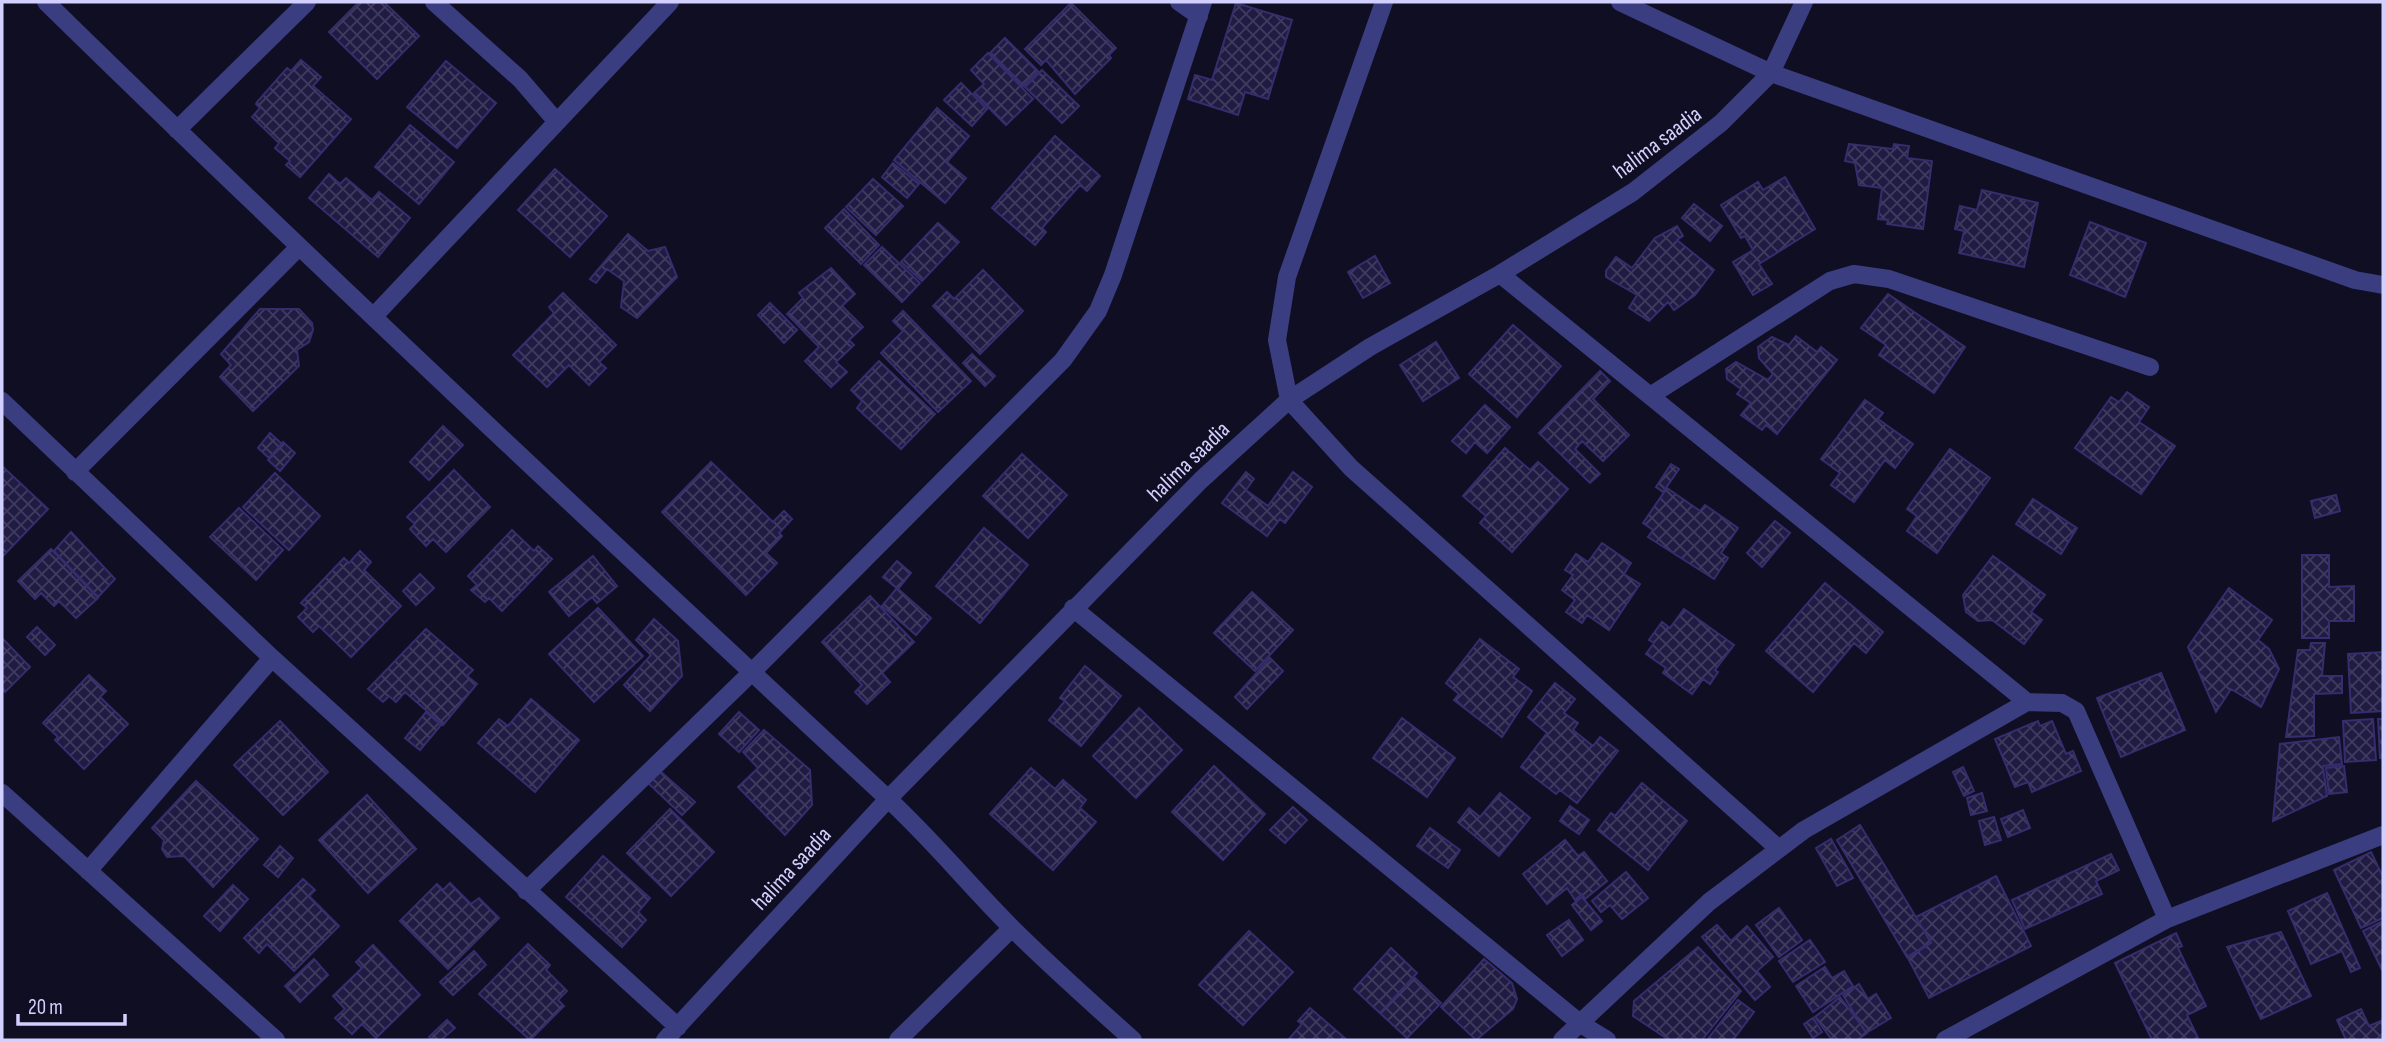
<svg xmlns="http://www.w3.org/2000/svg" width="2385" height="1042" viewBox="0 0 2385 1042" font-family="'Sofia Sans Condensed',sans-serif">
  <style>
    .building { fill: url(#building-cross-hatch); stroke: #352d6d; stroke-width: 2 }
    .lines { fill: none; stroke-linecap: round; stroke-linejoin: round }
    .minor { stroke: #3a3d7f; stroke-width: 18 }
    .labels { text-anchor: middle; stroke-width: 5; stroke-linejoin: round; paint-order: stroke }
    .street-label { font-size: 23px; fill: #d2d0fe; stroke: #100e22 }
  </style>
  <defs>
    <pattern id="building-cross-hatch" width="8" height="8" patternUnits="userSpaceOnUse" patternTransform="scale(1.75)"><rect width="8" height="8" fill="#201b42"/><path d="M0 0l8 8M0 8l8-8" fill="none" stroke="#403b5e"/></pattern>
  </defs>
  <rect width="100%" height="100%" fill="#100e22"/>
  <path class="building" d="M359,2h25l35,34 -42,43 -48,-47z
    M1071,3l45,45 -7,7 2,3 -36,36 -29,-34 -5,5 -16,-16z
    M1236,3l56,17 -24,79 -23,-7 -7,23 -50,-16 7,-24 17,5z
    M1005,38l33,33 -15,15 -33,-33z
    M988,53l45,46 -27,26 -32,-32 10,-9 -13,-14z
    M301,60l20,17 -8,9 38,33 -51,58 -14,-12 4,-4 -15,-13 4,-5 -27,-26 8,-9 -4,-4 1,-2 30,-34 4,3z
    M446,61l50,42 -39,45 -50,-41z
    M1042,70l37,36 -17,17 -37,-36z
    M961,83l26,26 -15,17 -28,-26z
    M937,108l32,28 -22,26 19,16 -21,25 -51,-43z
    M410,125l44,37 -35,42 -44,-37z
    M1055,136l45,40 -13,15 -7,-6 -38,43 4,4 -11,13 -43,-37z
    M1849,144l44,5 1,-5 15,2 -2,12 25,3 -9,68 -36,-5 1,-4 -10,-1 4,-31 -23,-3 -4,-22 -10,-2z
    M893,163l26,21 -12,14 -25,-21z
    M555,169l52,47 -37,41 -52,-47z
    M329,174l11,10 6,-6 26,22 7,-8 31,26 -32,39 -69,-59z
    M1785,177l30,52 -56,35 13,20 -19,11 -20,-33 20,-12 -8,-14 -4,2 -20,-33 37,-23 5,8z
    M873,179l30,27 -27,29 -30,-28z
    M1982,190l56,13 -14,64 -65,-14 5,-22 -9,-2 5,-23 17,4z
    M1694,204l28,22 -12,15 -28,-23z
    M844,209l35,36 -18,19 -36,-36z
    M2090,222l56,21 -21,54 -55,-22z
    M938,223l21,19 -37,39 -21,-19z
    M1677,226l6,10 -6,4 37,30 -19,25 -21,15 -6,-8 -19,19 -20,-13 8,-13 -31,-18v-6l10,-14 16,11 23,-30z
    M628,234l20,17 17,-4 12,30 -40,41 -16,-11 3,-26 -17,-12 -11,14 -6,-4z
    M882,247l38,36 -18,19 -38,-37z
    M1375,256l15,27 -27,15 -15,-26z
    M831,268l24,26 -13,12 21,21 -14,13 5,5 -18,17 11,10 -16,15 -26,-26 14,-14 -32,-33 16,-16 -4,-5z
    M983,270l40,41 -43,43 -47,-48 14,-14 7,7z
    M563,293l53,52 -17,17 7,6 -17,17 -20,-20 -22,22 -34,-32 41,-42 -5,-6z
    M1888,294l77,53 -31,46 -55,-38 7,-10 -25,-17z
    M770,303l27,27 -13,13 -26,-28z
    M260,309h39l13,14 1,7 -4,12 -12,8 2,16 -46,45 -33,-34 11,-12 -10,-11z
    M903,311l68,70 -33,31 -57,-59 22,-22 -10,-10z
    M1513,325l48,41 -44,51 -48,-43z
    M1796,336l21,16 4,-5 16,13 -60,74 -11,-9 -4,5 -21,-15 10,-12 -14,-9 4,-5 -14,-10 -1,-10 10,-7 32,18 5,-6 -14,-16 -1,-11 14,-10 17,8z
    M1436,342l23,36 -36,23 -23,-36z
    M972,354l23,22 -10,10 -22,-23z
    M879,361l56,53 -34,35 -44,-41 5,-7 -11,-11z
    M1600,371l10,10 -17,18 36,36 -26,26 -21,-20 -7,8 25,25 -10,9 -51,-50z
    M2127,392l22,15 -10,15 36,24 -34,48 -66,-46 36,-51 8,5z
    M1865,400l18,13 -5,6 35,25 -18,24 -10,-8 -31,42 -23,-17 9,-12 -19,-14z
    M1485,405l25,22 -23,26 -12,-11 -9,11 -14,-12z
    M443,426l20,19 -34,35 -19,-18z
    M270,433l12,11 -13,14 -11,-10z
    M283,442l12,11 -15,18 -12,-11z
    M1505,448l25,22 8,-8 30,27 -56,63 -32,-29 6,-7 -23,-20z
    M1950,449l40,29 -53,75 -30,-22 10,-15 -10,-7z
    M1022,454l45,41 -39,43 -45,-42z
    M711,462l62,60 11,-11 8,8 -13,14 3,3 -16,17 11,10 -31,32 -84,-83z
    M1671,464l8,5 -16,23 -7,-5z
    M2,466l46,43 -45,47 -1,-2z
    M454,470l36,37 -44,45 -13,-13 -7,7 -16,-17 5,-5 -8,-7z
    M1246,472l8,7 -8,11 22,16 25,-34 19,15 -27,36 -5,-4 -13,17 -45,-33z
    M275,473l45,43 -31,34 -46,-43z
    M1667,488l33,23 5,-6 33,23 -17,25 7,5 -14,21 -66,-42 5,-7 -10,-7z
    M2336,495l4,16 -25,7 -4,-17z
    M2033,499l44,29 -16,26 -45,-30z
    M239,508l44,42 -27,30 -46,-43z
    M1775,521l15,12 -28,34 -15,-14z
    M984,528l44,37 -48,58 -44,-37z
    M512,530l22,21 4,-5 14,13 -50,52 -13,-13 -4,4 -14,-12 6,-5 -9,-9z
    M71,532l44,47 -17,18 -44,-46z
    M1602,543l29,20 -7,11 16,10 -31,46 -22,-15 -5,8 -16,-11 9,-12 -13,-10 11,-15 -8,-5 11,-16 12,8z
    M51,549l47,49 -22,20 -17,-17 -5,5 -13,-13 -6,6 -17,-18z
    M360,551l11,11 -7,8 37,36 -50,51 -32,-31 -6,6 -15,-15 9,-9 -6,-5 43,-45 5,5z
    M2302,555h27v32l25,-1v35h-25v17h-27z
    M593,556l24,30 -20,17 -5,-6 -23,19 -20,-24z
    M1993,556l52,39 -14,17 11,8 -18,24 -32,-24 -14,1 -12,-9 -3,-17z
    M897,561l14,12 -13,16 -15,-12z
    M420,574l14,14 -18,17 -13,-14z
    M1825,583l58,49 -17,21 -12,-10 -41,49 -47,-41z
    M897,588l34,30 -15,17 -34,-29z
    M2229,588l43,32 -14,20 11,9 10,20 -18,38 -30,-18 -15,23 -28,-65z
    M1252,592l41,38 -38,41 -41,-38z
    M870,596l44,46 -32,31 8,9 -23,22 -12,-12 7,-7 -40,-43z
    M598,608l45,48 -49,46 -45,-48z
    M1684,609l50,36 -19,25 3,2 -8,12 -7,-5 -11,15 -29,-21 3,-5 -20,-14 8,-11 -5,-3 13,-18 8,6z
    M654,619l24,22 4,35 -32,35 -26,-26 27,-30 -15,-15z
    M37,627l18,18 -10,10 -18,-18z
    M426,629l47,41 -6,6 10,8 -34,41 -38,-33 -9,10 -7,-6 -6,6 -15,-13z
    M2,638l28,29 -25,25 -3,-2z
    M1480,639l39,30 -6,8 19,14 -30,46 -48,-37 5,-6 -13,-11z
    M2311,643h14l-3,33h20v17l-28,1v42l-28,1 12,-87h12z
    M2383,652v59l-32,2 -3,-59z
    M1270,658l13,13 -36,38 -12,-12z
    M1085,666l36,30 -40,50 -32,-26 16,-19 -5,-3z
    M2161,673l24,57 -64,27 -24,-59z
    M89,675l17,16 -6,6 28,27 -44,45 -29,-29 3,-3 -15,-14z
    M1555,683l20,16 -11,14 14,10 -5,7 20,16 7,-9 18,14 -41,52 -17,-13 -4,4 -35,-27 26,-34 -19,-16z
    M531,699l48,41 -44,52 -57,-49 21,-24 9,7z
    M1139,708l43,42 -46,48 -43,-42z
    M426,712l15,13 -21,25 -15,-12z
    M739,712l20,18 -20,22 -20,-18z
    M1402,718l53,40 -28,39 -54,-39z
    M2373,719l3,41 -31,2 -2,-41z
    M2378,719h5v39h-3z
    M280,721l48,51 -45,43 -49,-50z
    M2038,721l2,5 12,-5 14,33 7,-3 8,20 -49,21 -4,-10 -13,5 -20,-48z
    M764,730l46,40 2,35 -27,30 -47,-48 20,-19 -15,-16z
    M2339,737l3,27 -19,2 4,30 -54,25 7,-77z
    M1214,766l51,48 -42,46 -51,-48z
    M2344,766l3,26 -18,2 -3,-26z
    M1963,767l11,24 -10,5 -11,-24z
    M1031,768l24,21 8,-9 23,20 -6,8 16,14 -43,48 -63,-56z
    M660,771l35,31 -13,13 -34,-32z
    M196,781l62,58 -45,48 -29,-31 -17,1 -5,-8 2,-9 -12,-12z
    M1642,783l45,38 -39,49 -50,-40 13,-17 4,3z
    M1500,793l30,25 -31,38 -41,-34 11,-14 11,9z
    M1982,793l5,18 -16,4 -4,-17z
    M367,795l49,54 -48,44 -49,-53z
    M1570,806l19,14 -10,14 -19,-13z
    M1293,807l14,13 -22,23 -15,-13z
    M670,809l44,43 -43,44 -44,-43z
    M2023,810l7,18 -22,9 -7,-18z
    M1994,817l7,23 -16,5 -6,-24z
    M1860,825l71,117 -24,15 -70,-117z
    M1430,828l30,22 -12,18 -31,-22z
    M1831,839l22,39 -16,8 -21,-38z
    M1565,840l13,16 6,-4 23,29 -22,18 -3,-5 -7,6 -8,-12 -20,16 -24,-30z
    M280,846l13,12 -15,19 -14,-12z
    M2371,852l12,25v41l-22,10 -27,-58z
    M2111,854l8,16 -23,11 6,13 -77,35 -13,-29z
    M603,856l47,42 -12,14 8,8 -24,27 -56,-50z
    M1626,872l22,26 -26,21 -12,-14 -9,7 -9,-11z
    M1996,876l35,70 -102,52 -21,-40 23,-15 -15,-26z
    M303,879l12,11 -6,6 30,30 -45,45 -27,-27 -8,9 -15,-15z
    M450,883l21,21 8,-6 20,20 -51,51 -48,-48 37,-37 6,6z
    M233,885l15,14 -28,32 -16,-15z
    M2327,893l33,75 -9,4 -9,-21 -31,13 -23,-53z
    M1582,897l20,24 -11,9 -19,-25z
    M1779,908l23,32 -23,17 -23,-32z
    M1569,920l14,20 -21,16 -15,-21z
    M2383,921v51l-20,-41z
    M1717,925l14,16 16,-15 26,31 -16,14 13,16 -15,13 -53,-63z
    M1249,931l44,41 -50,53 -44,-40z
    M2281,932l30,64 -50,23 -34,-72z
    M2176,933l6,13 -4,2 28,58 -19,9 12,25h-47l-37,-77z
    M1810,940l15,22 -32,20 -14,-21z
    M528,944l22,21 -4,5 21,21 -9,9 6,6 -34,34 -51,-46z
    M373,945l47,50 -44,43 -14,-14 -10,10 -17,-16 10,-9 -12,-13 29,-28 -6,-6z
    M1698,947l43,44 -39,49h-33l-36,-24 1,-15z
    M1391,948l26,25 -37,40 -26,-24z
    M474,951l12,14 -33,30 -13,-13z
    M314,959l14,16 -28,27 -15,-16z
    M1484,959l28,24 5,16 -4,10 -37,31 -35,-33z
    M1825,967l7,11 12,-7 9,15 -40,26 -17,-26z
    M1414,977l27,26 -34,35 -27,-25z
    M1859,984l9,15 8,-5 15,24 -25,15 -23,-38z
    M1840,997l27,36 -10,7h-25l-17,-23z
    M1738,1000l16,12 -21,28h-26z
    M1310,1008l37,32h-59l14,-16 -4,-3z
    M2361,1009l8,17 14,-6v20h-37l-9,-20z
    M1813,1018l9,14 -9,6 -9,-14z
    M447,1020l8,8 -14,12h-9l-3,-3z"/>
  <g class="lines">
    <path class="minor" d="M46,2c275,269 557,532 839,794 45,41 83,88 126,131 39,39 81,76 122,113
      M1179,2l20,14
      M1384,2l-97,275 -10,63 12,60 62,68 428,381
      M1620,2l151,71 584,207 28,5
      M557,122l113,-120
      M177,130l130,-128
      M1500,274l527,428 35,1 14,8 91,208
      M374,316l183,-194 -37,-43 -86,-77
      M1650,396l180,-115 24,-7 35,5 261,88
      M2,401l270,257 406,369
      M75,472l223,-224
      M1073,608l508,416 26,16
      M2,793l274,247
      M88,871l184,-213
      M526,891l225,-218 312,-313 35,-49 15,-36 90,-273
      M665,1040l223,-241 313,-319 88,-80 81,-53 130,-73 133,-82 88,-69 50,-50 33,-71
      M898,1040l114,-112
      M1562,1040l147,-138 95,-72 223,-128
      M1945,1040l222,-121 216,-84"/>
  </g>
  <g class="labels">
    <g class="street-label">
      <text transform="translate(1657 142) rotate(-37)" y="8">halima saadia</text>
      <text transform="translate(1188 461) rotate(-44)" y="8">halima saadia</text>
      <text transform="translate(791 868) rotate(-47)" y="8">halima saadia</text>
    </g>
  </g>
  <rect width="2385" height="1042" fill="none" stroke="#d2d0fe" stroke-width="7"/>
  <path d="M18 1014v10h107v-10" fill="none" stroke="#d2d0fe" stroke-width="3.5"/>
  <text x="28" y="1014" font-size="21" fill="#d2d0fe" stroke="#100e22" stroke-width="5" paint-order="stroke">20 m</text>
</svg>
